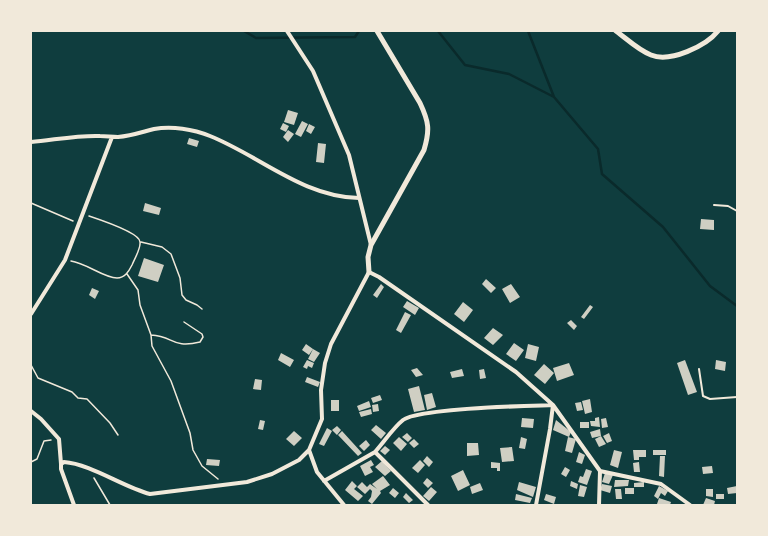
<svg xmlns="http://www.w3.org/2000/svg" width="768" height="536" viewBox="0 0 768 536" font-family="'DM Sans',sans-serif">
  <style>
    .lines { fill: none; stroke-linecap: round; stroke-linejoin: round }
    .stream { stroke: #0a2a2b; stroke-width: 2.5 }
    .building { fill: #cfcfc3 }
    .path { stroke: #f1e9da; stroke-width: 1.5 }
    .service { stroke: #f1e9da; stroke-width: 2 }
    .minor { stroke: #f1e9da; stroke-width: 4 }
    .tertiary { stroke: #f1e9da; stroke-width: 5 }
  </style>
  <rect width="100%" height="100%" fill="#0f3d3e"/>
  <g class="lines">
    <path class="stream" d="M244,31l12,7 99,-1 4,-6
      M438,31l27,34 44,9 45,23
      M528,31l26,66 44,52 4,25 61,53 47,59 27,20"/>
  </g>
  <path class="building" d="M288,110l10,3 -4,12 -10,-3z
    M302,121l6,3 -7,13 -6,-3z
    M283,123l6,3 -3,6 -6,-3z
    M309,124l6,3 -4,7 -5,-3z
    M288,130l6,4 -6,8 -5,-5z
    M189,138l10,3 -2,6 -10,-3z
    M318,143l8,1 -2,19 -8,-1z
    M145,203l16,5 -2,7 -16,-4z
    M701,219l13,1v10l-14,-1z
    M144,258l20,7 -6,17 -20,-6z
    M486,279l10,9 -5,5 -9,-9z
    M381,284l3,3 -7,11 -4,-3z
    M511,284l9,13 -10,6 -8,-14z
    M92,288l7,3 -4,8 -6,-4z
    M407,301l12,7 -4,7 -12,-8z
    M463,302l10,8 -9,12 -10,-8z
    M590,305l3,2 -9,12 -3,-2z
    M405,312l6,3 -10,18 -5,-3z
    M571,320l6,6 -3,4 -7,-7z
    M493,328l10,7 -10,10 -9,-7z
    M514,343l10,7 -8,11 -10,-7z
    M306,344l7,5 -4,6 -7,-5z
    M528,344l11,3 -3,14 -11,-3z
    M313,349l7,4 -6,9 -6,-3z
    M281,353l13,7 -4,7 -12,-7z
    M307,360l7,3 -2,5 -4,-2 -1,3 -4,-2z
    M685,360l12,32 -9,3 -11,-32z
    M716,360l10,2 -1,9 -10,-2z
    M569,363l5,12 -17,6 -4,-13z
    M544,364l10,9 -9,11 -11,-9z
    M417,368l6,7 -7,2 -5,-7z
    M462,369l2,7 -12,2 -2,-6z
    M484,369l2,9 -6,1 -1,-9z
    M307,377l13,5 -2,5 -13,-5z
    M255,379l7,1 -1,10 -8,-1z
    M419,386l6,24 -11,2 -6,-23z
    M432,393l4,14 -9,3 -3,-15z
    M380,395l2,5 -9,3 -2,-5z
    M590,399l2,13 -7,2 -3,-13z
    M331,400h8v11h-8z
    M369,401l2,6 -12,4 -2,-5z
    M581,402l2,8 -6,1 -2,-8z
    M378,404l1,7 -6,1 -1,-7z
    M371,409l1,5 -11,3 -2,-5z
    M599,417l1,10 -9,-1 -1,-5h5v-3z
    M522,418l12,1 -1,9 -12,-1z
    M606,418l2,9 -6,1 -1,-9z
    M260,420l5,1 -2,9 -5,-1z
    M556,420l15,12 -2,5 -16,-7z
    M580,422h9v6h-9z
    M376,425l10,8 -5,6 -10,-9z
    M337,426l4,4 -4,5 -5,-5z
    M327,428l5,3 -8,15 -5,-2z
    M600,429l1,7 -9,2 -2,-6z
    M294,431l8,7 -8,8 -8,-7z
    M342,431l20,22 -4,3 -20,-21z
    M407,433l5,5 -4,4 -6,-5z
    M609,433l3,8 -5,2 -4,-7z
    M601,436l5,8 -7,3 -4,-8z
    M399,437l8,7 -6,7 -8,-8z
    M521,437l6,2 -2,10 -6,-1z
    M568,437l8,2 -4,14 -7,-2z
    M414,439l5,5 -5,4 -5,-5z
    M366,440l4,5 -6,6 -5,-5z
    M467,443h11l1,12 -12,1z
    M385,446l5,4 -5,5 -5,-4z
    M512,447l2,14 -12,1 -2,-14z
    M614,450l8,2 -4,16 -8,-3z
    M633,450h13v7h-7v3h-5z
    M653,450h13v5h-13z
    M579,452l6,3 -3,9 -6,-2z
    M427,456l6,6 -4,5 -6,-6z
    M660,456h5l-1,21 -5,-1z
    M207,459l13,1 -1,6 -13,-1z
    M371,460l3,5 -4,2 3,5 -8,4 -5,-10z
    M420,460l5,5 -7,8 -6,-5z
    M382,461l9,10 -6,5 -10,-9z
    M491,462l9,1v8h-3v-3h-6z
    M639,462l1,10h-6l-1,-9z
    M712,466l1,7 -10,1 -1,-7z
    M565,467l5,3 -4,7 -5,-3z
    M586,469l6,2 -5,14 -9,-3 2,-6 3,1z
    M463,470l7,15 -12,6 -7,-15z
    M605,473l8,2 -4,9 -7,-2z
    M383,476l7,9 -10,6 1,2 -9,11 -4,-3 3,-4 1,-6 -2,-2 -5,5 -8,-7 5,-5 5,5 3,-3 7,5 -5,-5z
    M427,478l6,5 -5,5 -5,-5z
    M615,480h14l-1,6 -14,1z
    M352,481l5,5 -3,3 9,7 -5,5 -13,-11z
    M571,481l7,3 -1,5 -7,-3z
    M519,482l17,5 -3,10 -16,-7z
    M644,482v5h-10v-4z
    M480,483l3,7 -11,4 -2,-7z
    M602,484l10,2 -2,7 -10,-3z
    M580,485l7,2 -3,10 -6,-1z
    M659,486l9,5 -3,5 -4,-3 -3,6 -4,-3z
    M737,486v7l-9,1 -1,-6z
    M431,487l6,5 -8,9 -6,-5z
    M393,488l6,5 -4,5 -6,-5z
    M625,488h9v6h-9z
    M615,489h6l1,10h-6z
    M706,489h7v8l-7,-1z
    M406,493l7,7 -4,3 -6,-6z
    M516,494l16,4 -2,5 -15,-3z
    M546,494l10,3 -2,7 -10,-4z
    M716,494h8v5h-8z
    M659,498l12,4 -1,3 -13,-1z
    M706,498l9,3 -1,4h-11z"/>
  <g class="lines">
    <path class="path" d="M31,203l42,18
      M141,242l21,5 9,7 9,24 2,17 4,5 11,5 5,4
      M71,261c15,2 33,17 46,17 8,0 12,-7 15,-13 3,-7 9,-17 8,-23 0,-9 -42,-23 -51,-26
      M127,274l11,16 2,15 11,30 1,11 19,35 19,52 3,17 9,16 16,13
      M151,335c23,1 21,14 49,7l3,-5 -1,-3 -18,-12
      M31,365l7,13 34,14 6,6 9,1 23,24 8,12
      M31,462l6,-3 7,-18 7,-1
      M94,478l16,27"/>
    <path class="service" d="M714,205l14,1 9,5
      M699,369l4,27 7,3 27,-2"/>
    <path class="minor" d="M287,31l26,40 36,84 22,90
      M31,142c23,-2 47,-7 69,-6 6,0 12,1 18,1 13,-1 24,-5 36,-8 18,-3 39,0 56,7 50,20 93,61 149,62
      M31,314l34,-54 47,-123
      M31,411l10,8 18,20 2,25
      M309,450l8,22 27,33
      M375,452c9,-10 18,-24 28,-32 16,-12 124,-14 150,-15l-3,24 -14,76
      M324,481l51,-29 53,53
      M74,505l-13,-36v-5l3,-2c27,2 59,25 86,32l97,-12 25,-8 27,-14 10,-10 13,-31 -1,-29 4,-27 6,-19 38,-72 10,5 137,95 37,33 47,66 61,13 29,21
      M599,505l1,-34"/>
    <path class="tertiary" d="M616,31c11,8 22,19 35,24 19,8 55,-9 67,-24
      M369,272l-1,-15 3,-12 53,-95c6,-20 5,-28 -4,-47l-43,-72"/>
  </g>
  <rect width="768" height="536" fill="none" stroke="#f1e9da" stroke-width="64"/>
</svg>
